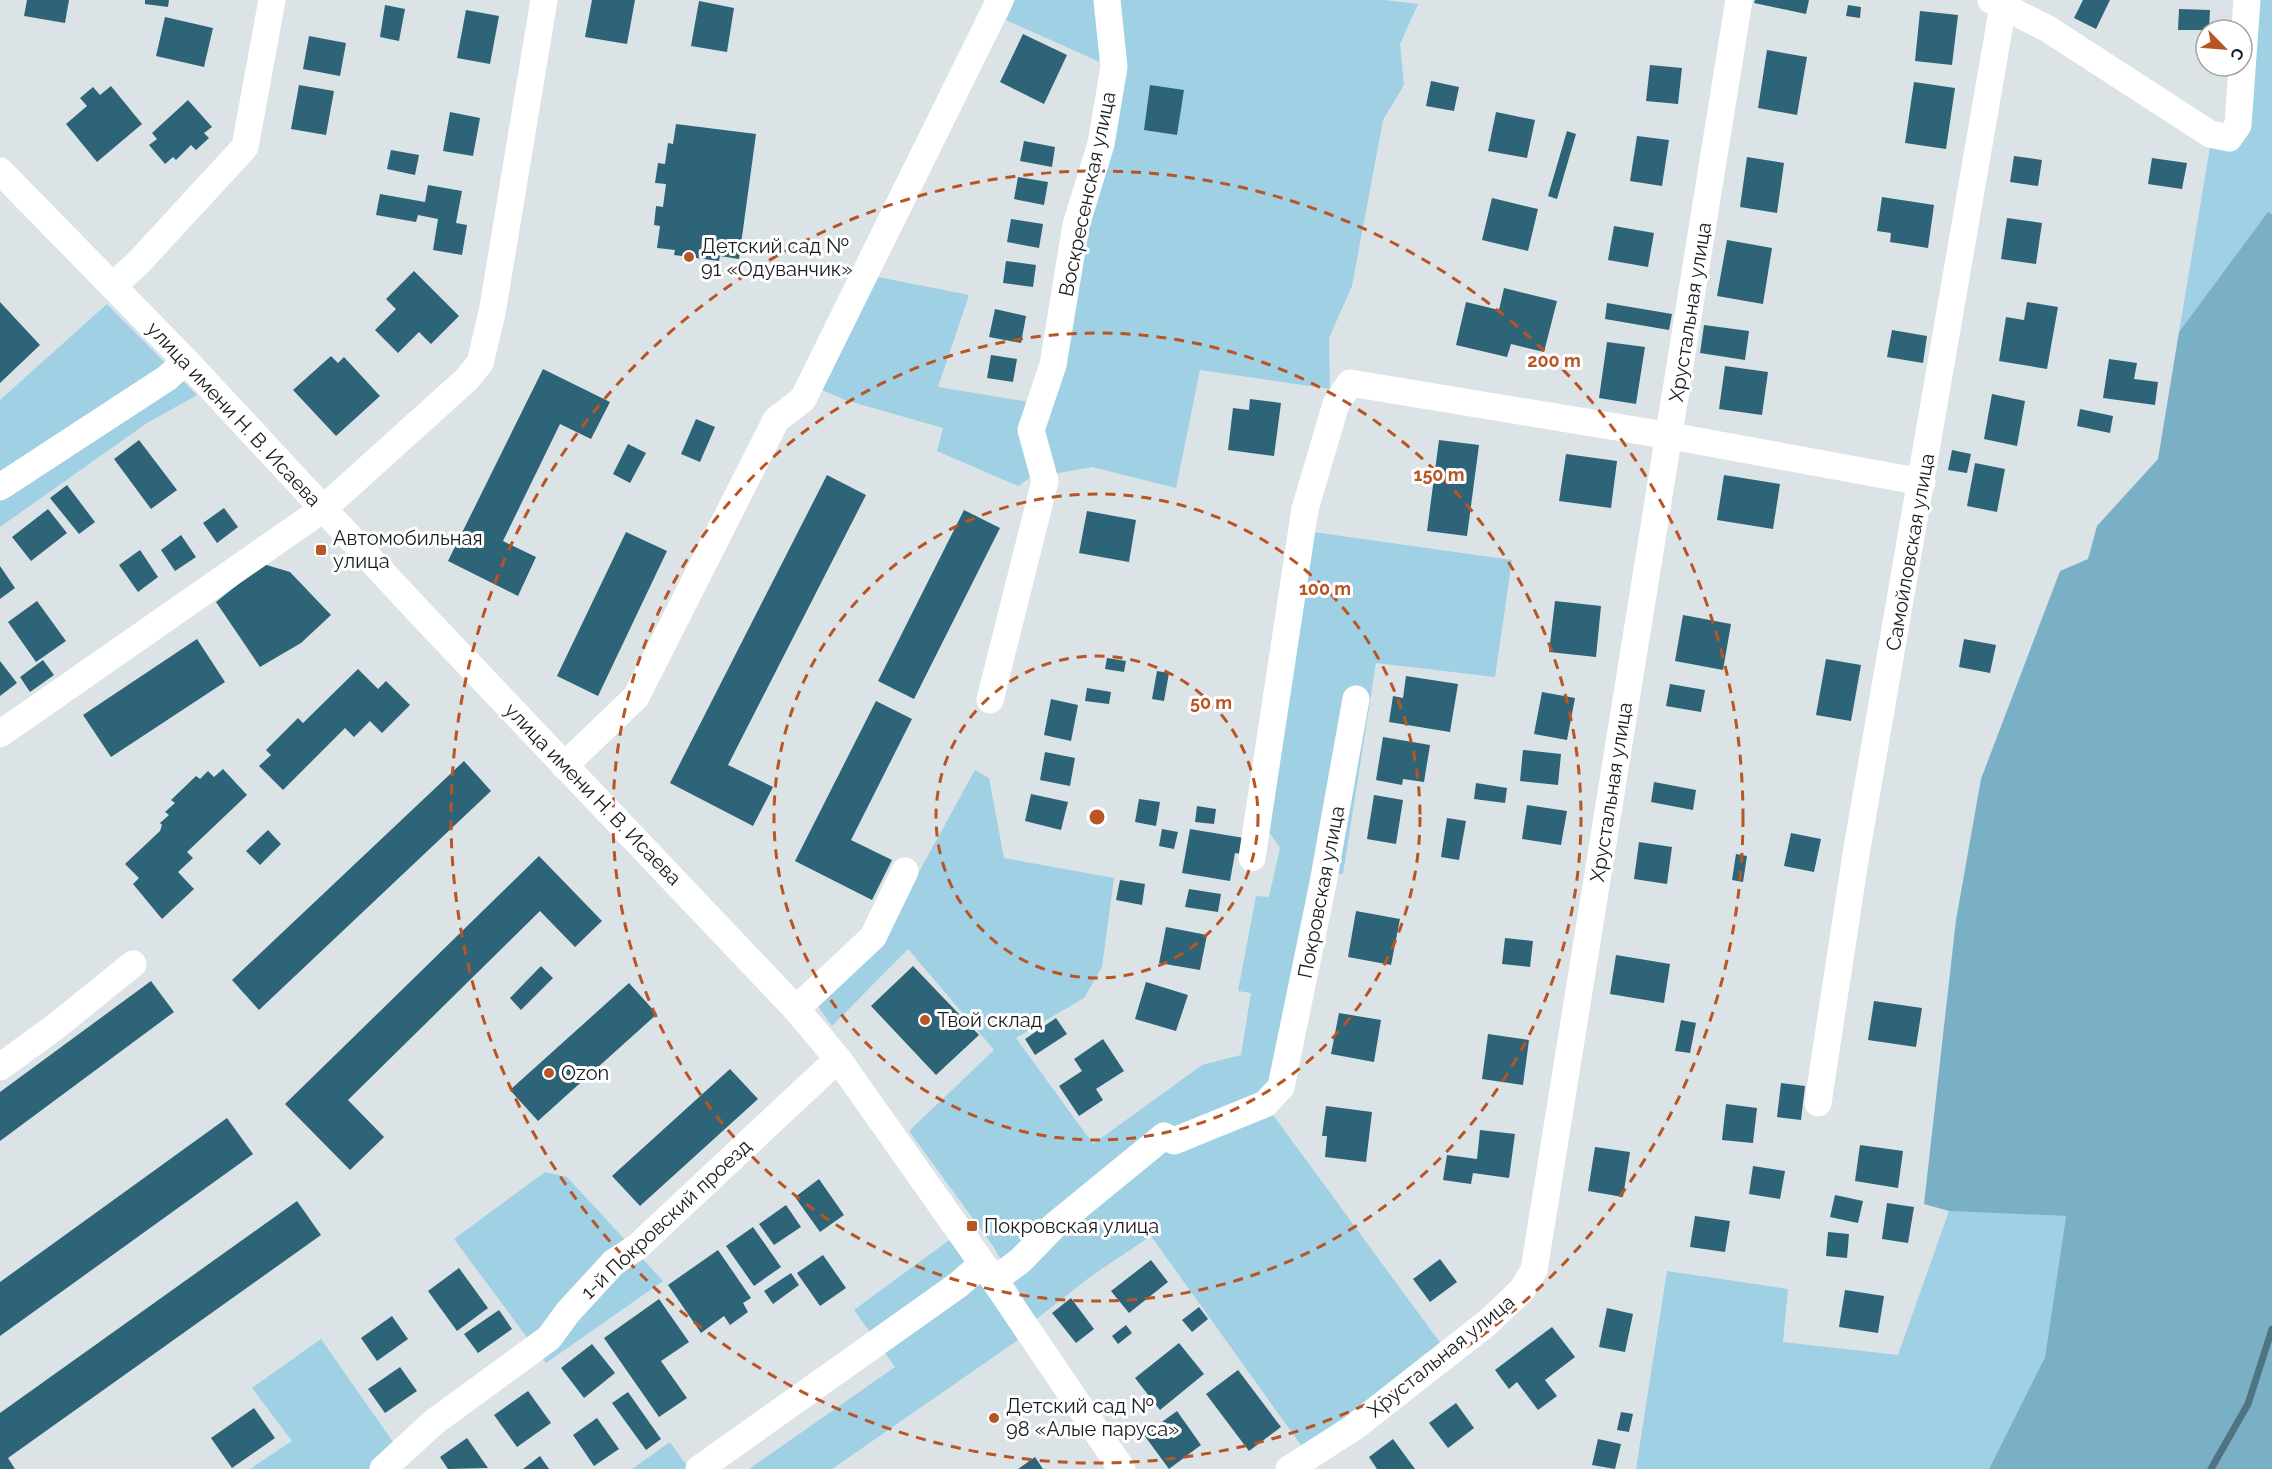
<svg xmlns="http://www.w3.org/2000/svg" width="2272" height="1469" viewBox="0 0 2272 1469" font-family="Raleway,sans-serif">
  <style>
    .green { fill: #9fd0e4 }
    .forest { fill: #7ab0c5 }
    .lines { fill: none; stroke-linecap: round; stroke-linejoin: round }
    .stream { stroke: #4e7482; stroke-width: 7 }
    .building { fill: #2e6477 }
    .minor { stroke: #fff; stroke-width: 27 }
    .ring { fill: none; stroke: #b95423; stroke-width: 3; stroke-dasharray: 10 8 }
    .poi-dot { fill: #b95423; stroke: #fff; stroke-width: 2 }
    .labels { text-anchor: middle; stroke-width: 6; stroke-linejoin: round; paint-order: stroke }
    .street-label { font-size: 20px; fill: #191c1d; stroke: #fff }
    .poi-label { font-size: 20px; fill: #191c1d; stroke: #fff; text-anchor: start }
    .centre { fill: #b95423; stroke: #fff; stroke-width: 3 }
    .ring-label { font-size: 18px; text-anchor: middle; font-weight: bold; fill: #b95423; stroke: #fff; stroke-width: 6; stroke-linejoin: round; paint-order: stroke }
  </style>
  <rect width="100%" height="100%" fill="#dbe3e7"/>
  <path class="green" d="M1015,0h83l4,63 -96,-43z
    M1115,0h270l33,4 -18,40 4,41 -21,35 -31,166 -23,52 1,51 -130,-19 -24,118 -84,-21 -39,7 -9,-41z
    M2257,0h15v214l-4,-1 -89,119 31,-185 21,5 17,-17z
    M878,277l91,18 -31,92 91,15 5,73 -16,11 -81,-35 6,-23 -98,-28 -23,-10z
    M107,304l90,91 -50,28 -147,104v-127z
    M1313,532l199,28 -17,117 -119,-14 -33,211h-27l-48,210 -12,12 20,23 165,225 -92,76 -46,28 -152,-212 -57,38 -59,46 -42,-74 -84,-115 85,-81 -86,-101 -76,77 -15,-21 64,-64 94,-171 14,8 15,80 110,20 -12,89 -18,31 -68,40 77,106 109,-79 39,-10 10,-62 -13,-2 18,-95 13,1 11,-49 -27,-39z
    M545,1172l22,5 96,104 -117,82 -92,-124z
    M1949,1211l117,5 -21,141 -56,112h-353l31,-198 121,18 -5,53 115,13z
    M952,1238l66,102 -186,129h-83l146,-102 -41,-57z
    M321,1339l86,123 -8,7h-149l42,-28 -40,-53z
    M670,1442l19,27h-57z"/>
  <path class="forest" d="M2268,212l4,2v1255h-283l56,-112 21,-141 -117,-5 -25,-7 32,-284 25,-141 79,-208 28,-12 9,-33 61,-67 21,-127z"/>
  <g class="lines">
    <path class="stream" d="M2211,1469l37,-65 24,-75"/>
  </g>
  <path class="building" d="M27,0h42l-4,23 -41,-7z
    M145,0h24l-1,7 -23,-3z
    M592,0h43l-8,44 -42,-7z
    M1755,0h54l-3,14 -52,-11z
    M2083,0h27l-14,29 -22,-11z
    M699,1l35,7 -7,44 -36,-6z
    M385,5l20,4 -6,32 -19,-4z
    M1848,5l13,2 -1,11 -14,-2z
    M2179,9l31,1 -1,20h-31z
    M466,10l33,6 -9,48 -33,-6z
    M1920,11l38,4 -6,50 -37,-4z
    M165,17l48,11 -9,39 -48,-11z
    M1023,34l44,21 -23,49 -44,-22z
    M309,36l37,7 -6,33 -37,-7z
    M1767,50l40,7 -10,58 -39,-7z
    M1650,65l32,3 -4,36 -32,-3z
    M1431,81l28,6 -5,24 -28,-5z
    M1914,82l41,6 -9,61 -41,-6z
    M299,85l35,6 -8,44 -35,-6z
    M1150,85l34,5 -7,45 -33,-5z
    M111,86l31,38 -45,38 -31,-38 21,-18 -7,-8 13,-11 7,8z
    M188,100l24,27 -8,6 5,5 -13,12 -5,-5 -15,15 -3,-3 -8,7 -16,-19 8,-6 -5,-6z
    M450,112l30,6 -7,38 -30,-5z
    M1496,112l39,8 -8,38 -39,-7z
    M676,124l80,10 -17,125 -19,-3 -1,5 -45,-6 1,-5 -18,-2 3,-22 -6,-1 2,-19 7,1 3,-23 -11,-1 3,-20 7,1 3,-21 5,1z
    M1567,131l9,3 -19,65 -9,-3z
    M1637,136l32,4 -7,46 -32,-5z
    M1024,141l31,6 -3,20 -32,-6z
    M391,150l28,5 -4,20 -28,-6z
    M2014,156l28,4 -4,26 -28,-4z
    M1747,157l37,6 -7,50 -37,-6z
    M2152,158l35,5 -5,26 -34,-5z
    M1018,177l30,5 -4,23 -30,-6z
    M428,185l34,6 -6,32 11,2 -5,30 -29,-5 5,-31 -20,-4 -2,7 -40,-7 4,-21 45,8z
    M1882,197l52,8 -6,43 -38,-6 1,-9 -14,-2z
    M1492,198l46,11 -10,42 -46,-11z
    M2007,218l35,5 -6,41 -35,-5z
    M1011,219l32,5 -4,24 -32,-6z
    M1614,226l40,7 -6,34 -40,-7z
    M1727,240l45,8 -9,56 -46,-8z
    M1006,261l30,4 -3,22 -30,-4z
    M414,271l45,45 -28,28 -12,-12 -21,21 -23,-23 21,-21 -10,-10z
    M1504,288l53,13 -13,51 -33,-8 -4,13 -51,-12 10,-43 33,8z
    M0,302l40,43 -40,38z
    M2027,302l31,5 -11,62 -48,-8 7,-44 18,3z
    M1607,303l65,11 -3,16 -64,-11z
    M995,309l31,7 -5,27 -32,-6z
    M1704,325l45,6 -4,29 -45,-7z
    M1892,330l35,6 -4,27 -36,-6z
    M1607,342l38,5 -9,57 -37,-6z
    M991,355l26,4 -4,23 -26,-4z
    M331,356l7,7 6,-6 36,39 -44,40 -43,-46z
    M2109,359l28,4 -3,16 24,3 -3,23 -52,-7z
    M1725,366l43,6 -6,43 -43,-6z
    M543,369l67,33 -19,37 -31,-15 -57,117 33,16 -18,39 -70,-35z
    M1992,394l33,7 -8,45 -33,-7z
    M1250,399l31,4 -7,53 -46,-6 5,-42 16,2z
    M2080,409l33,7 -3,17 -33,-7z
    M696,419l19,8 -15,35 -19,-8z
    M139,440l38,50 -26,19 -37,-50z
    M1439,440l40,5 -12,91 -40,-5z
    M628,444l18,9 -16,30 -17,-9z
    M1952,450l19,4 -4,19 -19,-3z
    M1566,454l51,7 -6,47 -52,-7z
    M1975,463l30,6 -8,43 -30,-6z
    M827,475l39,20 -138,270 45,22 -20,39 -83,-43z
    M1724,475l56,9 -7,45 -56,-9z
    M67,485l28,37 -16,12 -29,-36z
    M224,508l14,19 -21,16 -14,-20z
    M48,509l19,24 -36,28 -19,-24z
    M964,510l36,18 -86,171 -36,-18z
    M1087,511l49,9 -7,42 -50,-9z
    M626,532l41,19 -69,145 -41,-20z
    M181,535l15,22 -21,14 -14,-21z
    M140,550l18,27 -20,15 -19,-27z
    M263,564l27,8 41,43 -30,28 -41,24 -44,-65z
    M0,566l15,22 -15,11z
    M37,601l29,40 -30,21 -28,-40z
    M1555,601l46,5 -5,51 -47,-5z
    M1683,615l48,9 -8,46 -48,-9z
    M197,639l28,43 -114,75 -28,-42z
    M1964,639l32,6 -6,28 -31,-6z
    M1107,658l19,3 -2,11 -19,-3z
    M1826,659l35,6 -10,56 -35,-6z
    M43,660l11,15 -24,17 -10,-15z
    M0,661l17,22 -17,13z
    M358,669l20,20 8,-8 24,24 -28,28 -12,-12 -16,16 -9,-9 -62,62 -24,-24 12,-11 -5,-5 32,-32 5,5z
    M1157,671l12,2 -5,28 -12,-2z
    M1406,676l52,8 -8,48 -61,-10 4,-26 10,2z
    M1670,684l35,6 -4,22 -35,-6z
    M1087,688l24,4 -2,12 -24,-3z
    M1542,692l33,6 -8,42 -33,-6z
    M1051,699l27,6 -7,36 -27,-6z
    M876,701l36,18 -61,121 41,20 -20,40 -77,-39z
    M1383,737l47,8 -6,37 -21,-3 -1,6 -26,-5z
    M1523,750l38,4 -3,31 -38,-4z
    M1045,752l30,6 -5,28 -30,-6z
    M464,761l27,30 -232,219 -27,-30z
    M223,769l24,26 -60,57 6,6 -15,14 16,17 -32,30 -29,-35 6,-6 -14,-14 35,-33 2,-6 -2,-2 9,-8 -4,-3 10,-9 -4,-3 25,-24 4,3 8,-8 6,6z
    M1654,782l42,8 -3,20 -42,-8z
    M1476,783l31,5 -2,15 -31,-4z
    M1031,794l37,8 -7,28 -36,-9z
    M1374,795l29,5 -7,44 -29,-5z
    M1139,799l21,3 -4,24 -21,-4z
    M1527,805l40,6 -6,34 -39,-6z
    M1197,806l19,3 -2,15 -19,-2z
    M1447,818l19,3 -7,39 -18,-3z
    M1162,829l16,3 -4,17 -15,-3z
    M1190,829l54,9 -3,16 -6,-1 -5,28 -48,-8z
    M268,830l13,14 -21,21 -14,-14z
    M1791,833l30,6 -7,33 -30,-6z
    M1639,842l33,5 -5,37 -33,-5z
    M1736,854l11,2 -4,26 -11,-2z
    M539,856l63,65 -27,26 -35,-36 -192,189 36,37 -34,33 -65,-66z
    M1120,880l25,4 -3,21 -26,-5z
    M1189,889l32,5 -3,18 -33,-5z
    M1356,911l44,8 -9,46 -43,-8z
    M1166,927l41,8 -7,35 -41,-7z
    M1505,938l28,3 -3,26 -28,-3z
    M1616,955l54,9 -6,39 -54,-9z
    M541,966l12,12 -32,32 -11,-12z
    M913,966l66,69 -43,40 -65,-69z
    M151,981l23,31 -174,129v-49z
    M1146,982l42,13 -12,36 -41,-12z
    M629,983l28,31 -119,107 -28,-31z
    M1874,1001l48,7 -6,39 -48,-7z
    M1339,1013l42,7 -7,42 -43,-8z
    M1056,1018l11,16 -32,21 -10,-16z
    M1681,1020l15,3 -6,30 -15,-2z
    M1488,1034l41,6 -6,45 -41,-6z
    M1103,1039l21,32 -28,18 7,11 -24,16 -20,-30 23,-15 -8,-12z
    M730,1069l28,30 -118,107 -28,-30z
    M1781,1083l24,3 -4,34 -24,-3z
    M1726,1104l31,4 -4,35 -31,-3z
    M1326,1106l46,6 -6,50 -41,-5 2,-21h-5z
    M227,1118l26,36 -253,182v-54z
    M1480,1130l35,4 -6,44 -36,-5 -2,11 -28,-4 4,-25 30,4z
    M1860,1145l43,6 -5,37 -43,-7z
    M1595,1147l35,5 -7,45 -35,-6z
    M1753,1166l32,5 -5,28 -31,-5z
    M819,1179l25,36 -24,17 -25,-35z
    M1835,1195l28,6 -5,22 -28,-6z
    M297,1201l24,34 -313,223 7,11h-15v-56z
    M1887,1203l27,4 -6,36 -26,-4z
    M786,1205l15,22 -27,18 -15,-21z
    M1695,1216l35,5 -5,31 -35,-5z
    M753,1227l28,40 -27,19 -28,-40z
    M1828,1232l21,2 -2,24 -21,-2z
    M718,1250l33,48 -8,5 5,9 -18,13 -6,-9 -23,17 -33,-48z
    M823,1255l23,33 -26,18 -23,-33z
    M1440,1259l17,23 -27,20 -17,-23z
    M1151,1260l17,22 -39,31 -18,-22z
    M459,1268l29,40 -31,23 -29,-40z
    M791,1273l8,12 -26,19 -9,-13z
    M1845,1290l39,6 -6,37 -39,-6z
    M1071,1298l23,31 -18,14 -24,-30z
    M659,1299l30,43 -28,19 26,37 -28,19 -55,-79z
    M1199,1307l9,12 -16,13 -10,-12z
    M1607,1308l26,6 -8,38 -26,-5z
    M499,1310l13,19 -34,24 -14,-19z
    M392,1316l16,23 -31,22 -16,-23z
    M1126,1325l6,8 -14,11 -6,-8z
    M1552,1327l23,30 -30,23 12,16 -19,14 -21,-28 -8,7 -14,-19z
    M1179,1343l25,31 -44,36 -25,-32z
    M592,1344l23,29 -31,25 -23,-30z
    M400,1367l17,24 -32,22 -17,-24z
    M1238,1370l43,57 -32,24 -43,-57z
    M528,1391l23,32 -34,24 -23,-32z
    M628,1392l33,47 -15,11 -34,-47z
    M1456,1403l18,25 -26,20 -19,-25z
    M254,1408l21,30 -43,30 -21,-30z
    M1177,1411l24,34 -32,24 -25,-34z
    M1621,1412l12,2 -4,18 -12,-2z
    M597,1418l22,31 -25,17 -21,-31z
    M467,1438l21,30 -40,1 -8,-12z
    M1393,1439l22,30h-38l-8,-12z
    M1598,1439l23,5 -6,25 -23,-4z
    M540,1456l9,13h-26z
    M1035,1457l8,12h-25z"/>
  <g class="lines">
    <path class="minor" d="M1991,0l57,29 162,105 19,4 9,-13 9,-125
      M0,171l186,190 236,254 374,394 42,50 156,221 128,189
      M113,286l26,-24 106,-115 27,-147
      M0,487l167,-109 19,-17
      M990,700l55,-219 -14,-51 22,-65 23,-140 25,-81 13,-77 -7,-67
      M0,734l323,-225 144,-130 13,-16 12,-50 52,-313
      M564,766l72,-69 140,-277 27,-21 197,-399
      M1252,858l53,-349 31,-105 14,-21 321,53 251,46
      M796,1009l77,-72 32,-66
      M0,1067l55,-40 78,-63
      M1818,1103l38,-249 148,-854
      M994,1280l26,-19 34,-35 110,-90 10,5 91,-37 16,-17 42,-204 33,-184
      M383,1469l51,-47 115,-84 19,-26 46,-50 23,-15 201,-188
      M699,1469l259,-184 24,-21
      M1289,1469l64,-41 134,-105 35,-33 12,-20 205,-1270"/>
  </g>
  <g class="ring">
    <circle cx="1097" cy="817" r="161"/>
    <circle cx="1097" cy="817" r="323"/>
    <circle cx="1097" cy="817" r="484"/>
    <circle cx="1097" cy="817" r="646"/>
  </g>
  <g class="poi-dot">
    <circle cx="689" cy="257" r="6"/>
    <rect x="315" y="544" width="12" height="12" rx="3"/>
    <circle cx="925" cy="1020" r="6"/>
    <circle cx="549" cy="1073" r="6"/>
    <rect x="966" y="1220" width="12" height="12" rx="3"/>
    <circle cx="994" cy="1418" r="6"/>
  </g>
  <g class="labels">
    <g class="street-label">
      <text transform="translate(1087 194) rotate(-78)" y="7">Воскресенская улица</text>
      <text transform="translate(1690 312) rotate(-81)" y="7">Хрустальная улица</text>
      <text transform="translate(234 414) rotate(47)" y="7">улица имени Н. В. Исаева</text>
      <text transform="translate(1910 552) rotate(-80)" y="7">Самойловская улица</text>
      <text transform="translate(1611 792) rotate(-81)" y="7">Хрустальная улица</text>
      <text transform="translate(593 794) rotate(46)" y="7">улица имени Н. В. Исаева</text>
      <text transform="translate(1321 892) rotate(-79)" y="7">Покровская улица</text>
      <text transform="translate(666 1219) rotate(-43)" y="7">1-й Покровский проезд</text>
      <text transform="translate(1441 1356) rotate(-39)" y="7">Хрустальная улица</text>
    </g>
    <g class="poi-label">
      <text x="701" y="253">Детский сад №<tspan x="701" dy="23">91 «Одуванчик»</tspan></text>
      <text x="333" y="545">Автомобильная<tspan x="333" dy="23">улица</tspan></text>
      <text x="937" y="1027">Твой склад</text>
      <text x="561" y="1080">Ozon</text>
      <text x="984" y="1233">Покровская улица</text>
      <text x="1006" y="1413">Детский сад №<tspan x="1006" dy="23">98 «Алые паруса»</tspan></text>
    </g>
  </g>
  <circle cx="1097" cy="817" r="9" class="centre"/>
  <g class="ring-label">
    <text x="1554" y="367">200 m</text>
    <text x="1439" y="481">150 m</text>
    <text x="1325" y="595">100 m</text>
    <text x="1211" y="709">50 m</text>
  </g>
  <g transform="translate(2224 48) rotate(115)"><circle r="28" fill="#ffffff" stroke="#a3a4a5" stroke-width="1.5"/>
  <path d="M0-4.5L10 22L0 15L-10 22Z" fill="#b95423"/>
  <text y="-9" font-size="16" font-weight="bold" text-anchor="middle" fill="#191c1d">С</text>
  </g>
</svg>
